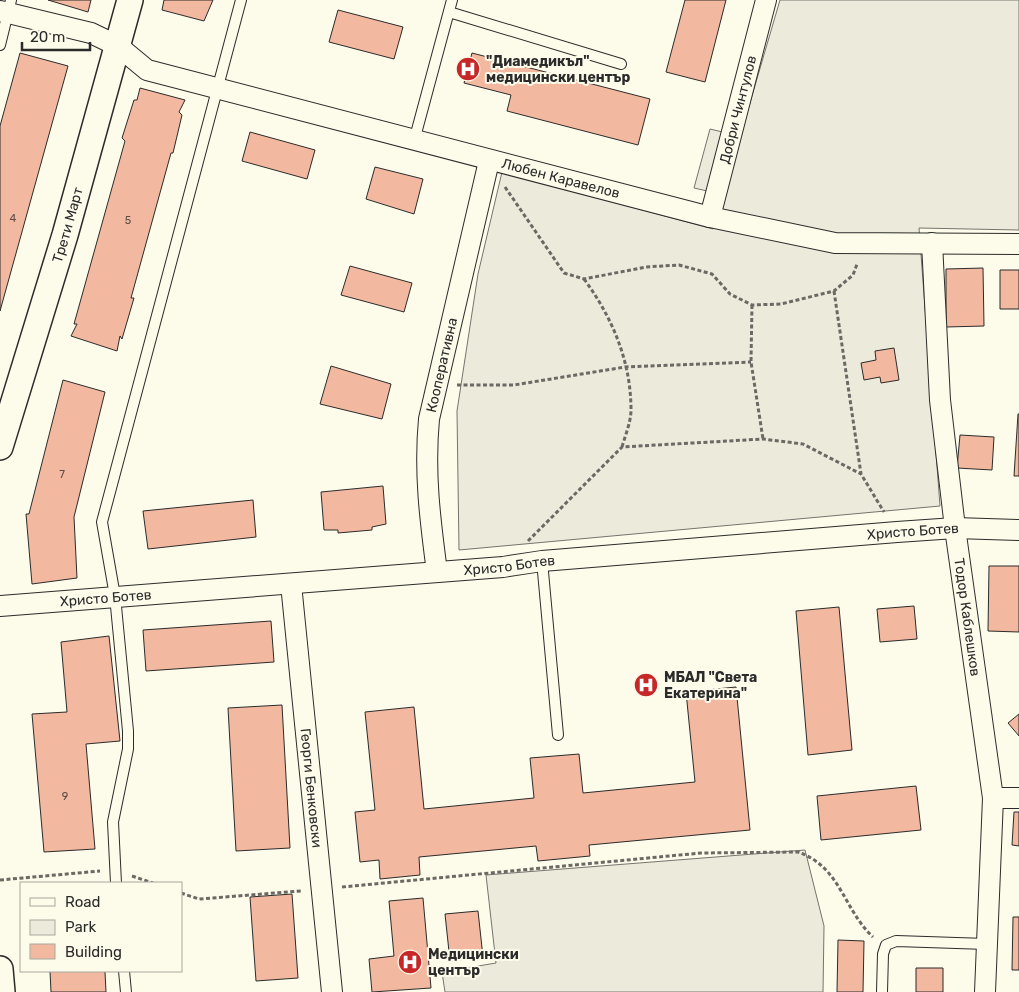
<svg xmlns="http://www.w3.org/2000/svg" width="1019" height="992" viewBox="0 0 1019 992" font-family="Rubik,sans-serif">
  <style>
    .green { fill: #ecebdb; stroke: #74746e }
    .parking { fill: #eceadb; stroke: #74746e }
    .building { fill: #f2b8a0; stroke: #2b2b2b }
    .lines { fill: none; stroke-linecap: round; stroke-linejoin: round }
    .service-casing { stroke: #2b2b2b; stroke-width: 12 }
    .minor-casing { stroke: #2b2b2b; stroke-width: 22 }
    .tertiary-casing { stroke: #2b2b2b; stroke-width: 28 }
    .path { stroke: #6a6964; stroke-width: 3; stroke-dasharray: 4 2.5; stroke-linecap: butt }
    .service { stroke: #fdfbea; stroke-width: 10 }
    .minor { stroke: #fdfbea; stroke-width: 20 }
    .tertiary { stroke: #fdfbea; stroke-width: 25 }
    .labels { text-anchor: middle; stroke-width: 4; stroke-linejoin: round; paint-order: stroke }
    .number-label { font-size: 11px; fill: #5d4e48 }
    .poi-label { font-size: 14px; font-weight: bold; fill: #2b2b2b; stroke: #fdfbea; text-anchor: start }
    .street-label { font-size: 14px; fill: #2b2b2b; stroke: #fdfbea }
  </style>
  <rect width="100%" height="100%" fill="#fdfbea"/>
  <path class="green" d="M780,0h239v230l-100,-2 21,278 -481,44 -2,-139 21,-137 24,-102 211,57z
    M805,850l19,76 -1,66h-378l-3,-20 54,-9 -10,-88z"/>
  <path class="parking" d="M710,129l21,5 -15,59 -22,-5z"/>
  <path class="building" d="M48,0h43l-3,12z
    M164,0h49l-9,21 -42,-11z
    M685,0h41l-21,82 -39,-10z
    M338,10l65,17 -9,32 -65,-17z
    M20,53l48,13 -68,245v-185z
    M472,53l178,46 -12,46 -131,-34 4,-16 -47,-12z
    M140,88l45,12 -6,12 3,3 -9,38h-2l-40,145h3l-12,41 -2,-3 -3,15 -46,-15 6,-12h-3l51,-183 -3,-3 12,-38h3z
    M250,132l65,18 -8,29 -65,-18z
    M375,167l48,12 -9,35 -48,-15z
    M350,266l62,17 -8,29 -63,-17z
    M983,268l1,58 -38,1v-58z
    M1000,270h19v39h-19z
    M894,348l5,32 -18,3 -1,-6 -16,3 -3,-17 15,-3 -1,-9z
    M331,366l60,18 -9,35 -62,-15z
    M63,380l42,12 -31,125 3,61 -45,6 -6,-70h3z
    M1018,414h1v62h-5z
    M960,435l34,2 -2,33 -35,-2z
    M383,486l3,38 -14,3v3l-34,3v-3h-14l-3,-38z
    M253,500l3,37 -108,12 -5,-38z
    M989,566h30v66l-31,-1z
    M914,606l3,33 -37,3 -3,-33z
    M839,607l13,143 -44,5 -12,-144z
    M271,621l3,41 -128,9 -3,-41z
    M109,636l11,105 -34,3 9,105 -51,3 -12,-138 35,-2 -6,-70z
    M736,687l14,143 -161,15 1,11 -52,5 -2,-15 -117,11 1,18 -40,4 -1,-19 -19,2 -5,-50 20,-2 -10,-98 49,-5 10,102 110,-11 -4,-40 49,-4 4,39 112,-11 -9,-90z
    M282,705l8,143 -54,3 -8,-143z
    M1019,714v22l-11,-13z
    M916,786l5,44 -100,10 -4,-44z
    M1014,812h5v34l-7,-1z
    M292,894l6,84 -42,3 -6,-84z
    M423,898l8,90 -59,4 -3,-33 25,-3 -5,-55z
    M478,911l5,46 -33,4 -5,-47z
    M1013,917h6v53h-7z
    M838,940l26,1 -1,51h-26z
    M916,968h27v24h-27z
    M50,971h53l2,1 1,20h-55z"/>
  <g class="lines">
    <g class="service-casing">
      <path id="service" d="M449,12l172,52
        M0,45l11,-45
        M414,141l38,-141
        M542,561l16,174
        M116,883l-3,-61 15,-73v-18l-13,-135 -13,-74 139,-522
        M124,971l2,21
        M882,992l1,-38 3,-9 10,-4 91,3"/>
    </g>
    <g class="minor-casing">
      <g id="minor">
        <path id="s1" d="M0,11l91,22 27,13 29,24 563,147 125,26 184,1"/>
        <path id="s2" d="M710,217l56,-217"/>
        <path id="s3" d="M932,243l8,157 15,128 38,270 -8,194"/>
        <path id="s4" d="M437,572c-7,-53 -13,-100 -8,-153l60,-258"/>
        <path id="s5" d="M291,584l41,408"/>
        <path id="s6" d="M0,606l503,-39 39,-6 355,-29 58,-4 64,2"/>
        <path d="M993,798h26"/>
      </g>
    </g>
    <g class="tertiary-casing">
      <g id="tertiary">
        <path id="s7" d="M0,447l65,-212 65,-235"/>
        <path d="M0,969l2,23"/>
      </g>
    </g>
    <path class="path" d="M505,187l59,86 20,6 62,-12 33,-2 33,9 18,20 22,11 29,-1 53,-13 19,-16 4,-11
      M584,279c28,38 47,82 47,131 0,12 -6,26 -9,37
      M834,291l27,183 23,38
      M752,305l-1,57 12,77
      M457,385h57l111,-18 126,-5
      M528,541l94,-94 141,-8 40,5 58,30
      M132,876l21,7
      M0,880l100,-9
      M342,887l359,-34 97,-1c43,15 45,57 75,85
      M181,893l18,6 102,-8"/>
    <use href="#service" class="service"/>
    <use href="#minor" class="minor"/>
    <use href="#tertiary" class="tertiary"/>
  </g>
  <defs>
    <g id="hospital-disc" transform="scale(1.25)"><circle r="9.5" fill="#c62828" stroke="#fdfbea"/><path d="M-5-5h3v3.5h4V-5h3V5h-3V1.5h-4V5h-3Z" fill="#fff"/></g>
  </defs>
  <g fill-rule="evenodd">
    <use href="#hospital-disc" x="468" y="69"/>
    <use href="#hospital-disc" x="646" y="685"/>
    <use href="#hospital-disc" x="410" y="962"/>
  </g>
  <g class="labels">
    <g class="number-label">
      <text x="13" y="222">4</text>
      <text x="128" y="224">5</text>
      <text x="62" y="478">7</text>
      <text x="65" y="800">9</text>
    </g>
    <g class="poi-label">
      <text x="486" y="66">"Диамедикъл"<tspan x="486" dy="16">медицински център</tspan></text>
      <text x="664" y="682">МБАЛ "Света<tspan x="664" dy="16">Екатерина"</tspan></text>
      <text x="428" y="959">Медицински<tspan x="428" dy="16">център</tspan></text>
    </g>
    <g class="street-label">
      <text dy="5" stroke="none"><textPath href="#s2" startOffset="111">Добри Чинтулов</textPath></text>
      <text dy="5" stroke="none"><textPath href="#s1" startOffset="589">Любен Каравелов</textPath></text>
      <text dy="5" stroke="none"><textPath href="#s7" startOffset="232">Трети Март</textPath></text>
      <text dy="5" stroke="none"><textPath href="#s4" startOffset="209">Кооперативна</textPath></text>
      <text dy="5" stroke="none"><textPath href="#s6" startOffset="916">Христо Ботев</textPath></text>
      <text dy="5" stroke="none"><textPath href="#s6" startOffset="511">Христо Ботев</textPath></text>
      <text dy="5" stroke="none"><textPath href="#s6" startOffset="106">Христо Ботев</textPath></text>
      <text dy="5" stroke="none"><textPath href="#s3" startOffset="376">Тодор Каблешков</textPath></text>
      <text dy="5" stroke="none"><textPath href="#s5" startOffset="205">Георги Бенковски</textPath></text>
    </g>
  </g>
  <rect x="20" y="882" width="162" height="90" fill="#fdfbea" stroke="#a9a89e"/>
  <rect x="30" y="898" width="25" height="8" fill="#fdfbea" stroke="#a9a89e"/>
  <text x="65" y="907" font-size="15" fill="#2b2b2b">Road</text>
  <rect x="30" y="920" width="25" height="15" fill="#ecebdb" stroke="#a9a89e"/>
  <text x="65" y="932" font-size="15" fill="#2b2b2b">Park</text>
  <rect x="30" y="944" width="25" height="15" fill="#f2b8a0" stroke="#a9a89e"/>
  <text x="65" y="957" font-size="15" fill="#2b2b2b">Building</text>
  <path d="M22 42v8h68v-8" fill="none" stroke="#2b2b2b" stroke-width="2.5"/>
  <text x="30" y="42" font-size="15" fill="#2b2b2b" stroke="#fdfbea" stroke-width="4" paint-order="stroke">20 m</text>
</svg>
